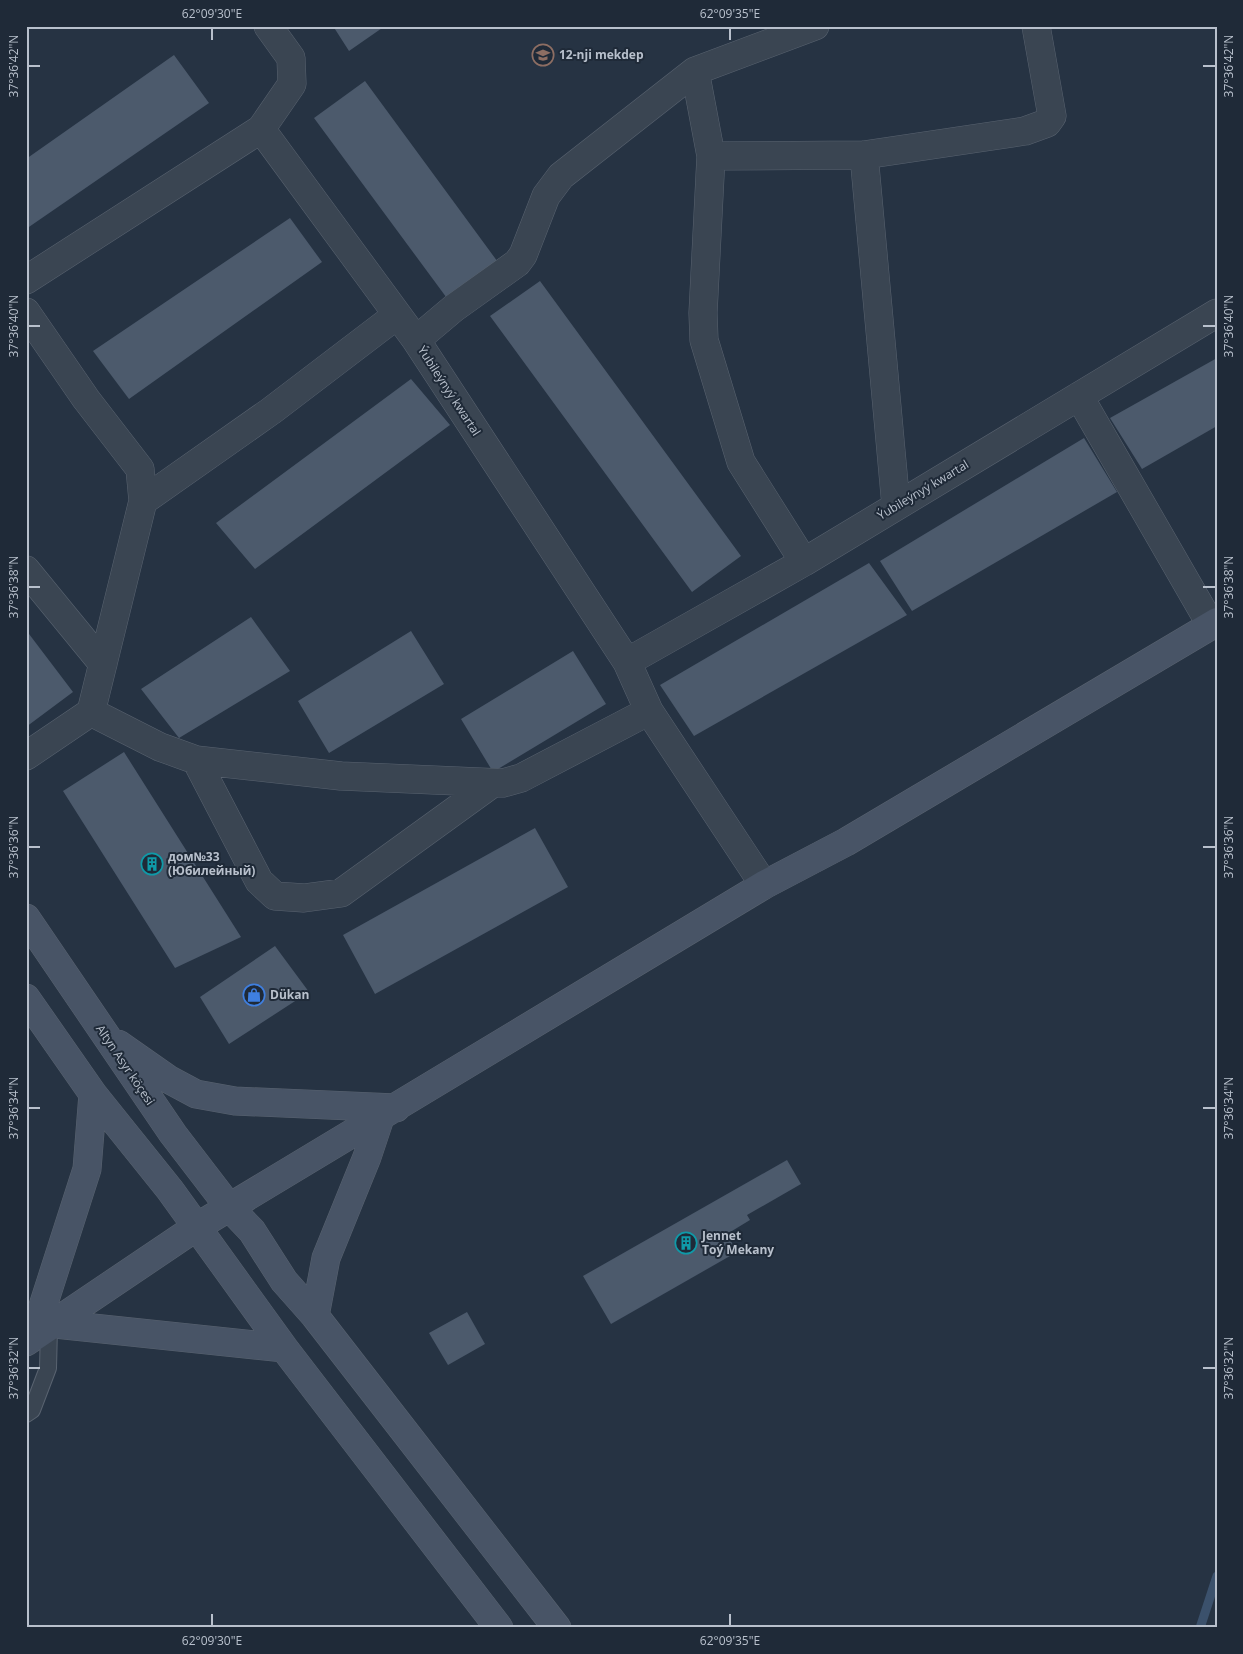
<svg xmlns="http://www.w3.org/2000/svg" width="1243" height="1654" viewBox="0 0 1243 1654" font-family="'Open Sans',sans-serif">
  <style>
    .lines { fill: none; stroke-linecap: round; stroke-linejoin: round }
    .stream { stroke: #3b516c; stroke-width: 9 }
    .building { fill: #4c5a6c }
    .lane-casing { stroke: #596370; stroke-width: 18 }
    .street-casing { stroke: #596370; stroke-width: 29 }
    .secondary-casing { stroke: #596370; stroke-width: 29 }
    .lane { stroke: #3a4552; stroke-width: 16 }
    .street { stroke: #3a4552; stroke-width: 28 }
    .secondary { stroke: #485466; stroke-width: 28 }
    .ticks { fill: none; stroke: #b8c0cc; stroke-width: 2 }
    .labels { text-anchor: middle; stroke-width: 4; stroke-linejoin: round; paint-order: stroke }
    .poi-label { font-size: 12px; font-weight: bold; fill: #b8c0cc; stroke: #1f2a38; text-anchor: start }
    .street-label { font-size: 12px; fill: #b8c0cc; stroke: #1f2a38 }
    .neatline { fill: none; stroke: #b8c0cc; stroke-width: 2 }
    .ticks-label { font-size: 12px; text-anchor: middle; fill: #b8c0cc }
  </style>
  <rect width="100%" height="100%" fill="#263343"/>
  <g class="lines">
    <path class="stream" d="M1200,1628l17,-52"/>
  </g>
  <path class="building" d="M333,26h52l-36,25z
    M174,55l35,48 -183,126v-70z
    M365,81l138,188 -51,36 -138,-187z
    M290,218l32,44 -193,137 -36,-48z
    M540,281l201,275 -49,36 -202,-276z
    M1217,358v68l-75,43 -32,-51z
    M411,379l39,46 -195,144 -39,-46z
    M1084,438l33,54 -205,119 -32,-50z
    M869,563l38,52 -213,121 -34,-51z
    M251,617l39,54 -111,67 -38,-49z
    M26,630l47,62 -47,35z
    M411,631l33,53 -115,69 -31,-52z
    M573,651l33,53 -113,68 -32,-53z
    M124,752l117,185 -66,31 -112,-177z
    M535,828l33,59 -193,107 -32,-59z
    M275,946l34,46 -80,52 -29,-47z
    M787,1160l14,24 -54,31 3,5 -23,14 10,18 -126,72 -28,-48z
    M467,1312l18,32 -37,21 -19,-32z"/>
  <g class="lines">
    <g class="lane-casing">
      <path id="lane" d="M26,1414l6,-4 16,-42 1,-40"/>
    </g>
    <g class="street-casing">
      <path id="street" d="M695,71l120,-45
        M261,129l155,211 211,322 22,49 115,174
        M864,155l32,351
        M711,156l153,-1 161,-24 22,-8 5,-7 -16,-90
        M26,280l235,-151 31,-45 -1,-26 -23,-32
        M26,312l60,87 54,70 3,32 -52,211
        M416,340l38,-32 63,-45 6,-8 23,-59 15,-20 134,-105 16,85 -8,157 1,27 37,122 63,100
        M1079,396l132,229
        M143,501l128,-90 126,-96
        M26,570l77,94
        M627,662l177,-100 413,-249
        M26,756l65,-44 69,35 36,13 145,16 162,7 18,-5 128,-67
        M196,760l63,121 16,15 29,2 37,-5 152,-110"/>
    </g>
    <g class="secondary-casing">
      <path id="secondary" d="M26,918l147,216 56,73 23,24 32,50 31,35 242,312
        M26,998l67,96 77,96 114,158 215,280
        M118,1044l50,35 28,15 39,7 161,7
        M315,1316l11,-58 41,-101 13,-39
        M55,1324l229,24
        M33,1337l54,-168 6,-75
        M26,1342l169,-114 569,-343 82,-43 371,-220"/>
    </g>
    <use href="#lane" class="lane"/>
    <use href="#street" class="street"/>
    <use href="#secondary" class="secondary"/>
  </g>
  <path class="ticks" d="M212,28v12M730,28v12M28,66h12M1203,66h13M28,326h12M1203,326h13M28,587h12M1203,587h13M28,847h12M1203,847h13M28,1108h12M1203,1108h13M28,1368h12M1203,1368h13M212,1614v12M730,1614v12"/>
  <defs>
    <g id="school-ring" transform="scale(1.125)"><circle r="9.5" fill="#1f2a38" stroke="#8d6e63" stroke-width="1.5"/><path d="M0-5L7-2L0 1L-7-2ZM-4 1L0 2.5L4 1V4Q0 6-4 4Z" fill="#8d6e63"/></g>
    <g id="building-ring" transform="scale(1.125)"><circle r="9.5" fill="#1f2a38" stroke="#0f9aa8" stroke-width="1.5"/><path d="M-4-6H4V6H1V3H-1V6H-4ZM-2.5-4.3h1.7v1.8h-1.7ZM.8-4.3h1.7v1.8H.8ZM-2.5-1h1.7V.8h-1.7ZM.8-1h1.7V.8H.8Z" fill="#0f9aa8"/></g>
    <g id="shop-ring" transform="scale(1.125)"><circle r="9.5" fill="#1f2a38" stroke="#3f7fe0" stroke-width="1.5"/><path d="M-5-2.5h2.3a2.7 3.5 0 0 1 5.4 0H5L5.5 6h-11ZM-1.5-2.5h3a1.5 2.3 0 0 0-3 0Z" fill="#3f7fe0"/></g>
  </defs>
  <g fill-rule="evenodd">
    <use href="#school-ring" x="543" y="55"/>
    <use href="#building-ring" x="152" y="864"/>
    <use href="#shop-ring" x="254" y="995"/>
    <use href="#building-ring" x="686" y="1243"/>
  </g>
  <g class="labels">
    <g class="poi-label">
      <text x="559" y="59">12-nji mekdep</text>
      <text x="168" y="861">дом№33<tspan x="168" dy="14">(Юбилейный)</tspan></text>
      <text x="270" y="999">Dükan</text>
      <text x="702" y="1240">Jennet<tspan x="702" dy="14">Toý Mekany</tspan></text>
    </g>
    <g class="street-label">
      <text transform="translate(449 391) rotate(57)" y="4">Ýubileýnyý kwartal</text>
      <text transform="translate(923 490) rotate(-31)" y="4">Ýubileýnyý kwartal</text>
      <text transform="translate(125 1065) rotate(56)" y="4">Altyn Asyr köçesi</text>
    </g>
  </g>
  <rect width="1243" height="1654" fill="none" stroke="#1f2a38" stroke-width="55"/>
  <rect x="28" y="28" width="1188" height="1598" class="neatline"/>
  <g class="ticks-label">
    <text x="212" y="18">62°09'30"E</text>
    <text x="730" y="18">62°09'35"E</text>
    <text transform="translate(14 66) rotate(-90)" y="4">37°36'42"N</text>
    <text transform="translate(1229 66) rotate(-90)" y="4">37°36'42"N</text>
    <text transform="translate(14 326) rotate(-90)" y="4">37°36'40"N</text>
    <text transform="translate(1229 326) rotate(-90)" y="4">37°36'40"N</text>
    <text transform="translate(14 587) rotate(-90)" y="4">37°36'38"N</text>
    <text transform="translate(1229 587) rotate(-90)" y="4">37°36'38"N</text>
    <text transform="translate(14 847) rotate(-90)" y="4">37°36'36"N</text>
    <text transform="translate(1229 847) rotate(-90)" y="4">37°36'36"N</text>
    <text transform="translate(14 1108) rotate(-90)" y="4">37°36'34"N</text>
    <text transform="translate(1229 1108) rotate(-90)" y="4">37°36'34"N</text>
    <text transform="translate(14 1368) rotate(-90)" y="4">37°36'32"N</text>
    <text transform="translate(1229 1368) rotate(-90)" y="4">37°36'32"N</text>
    <text x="212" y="1645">62°09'30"E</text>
    <text x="730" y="1645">62°09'35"E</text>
  </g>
</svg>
